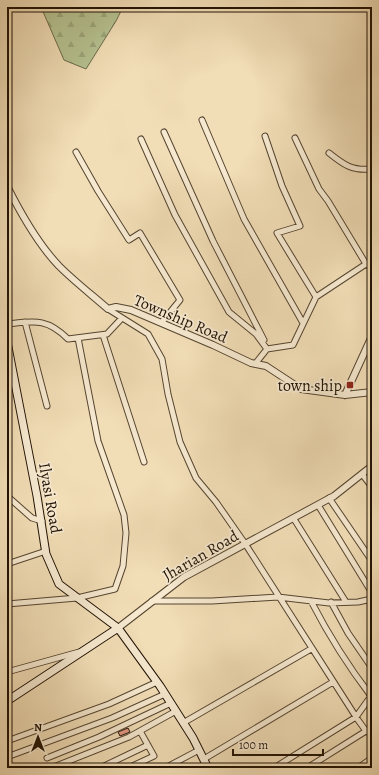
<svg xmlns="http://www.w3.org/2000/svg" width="379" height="775" viewBox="0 0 379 775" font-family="Alegreya,serif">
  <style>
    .forest { fill: url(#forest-firs); stroke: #6c6a4a }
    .building { fill: #e39887; stroke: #211204 }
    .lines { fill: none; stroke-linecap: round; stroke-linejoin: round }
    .minor-casing { stroke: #554530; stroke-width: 7 }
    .tertiary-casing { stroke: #554530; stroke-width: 8 }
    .secondary-casing { stroke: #211204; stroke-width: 9 }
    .minor { stroke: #f6e9d0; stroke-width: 5 }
    .tertiary { stroke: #f6e9d0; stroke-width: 6 }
    .secondary { stroke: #f6e9d0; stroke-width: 7 }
    .poi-dot { fill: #8f2418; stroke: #f6e9d0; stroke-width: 1.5 }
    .labels { text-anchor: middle; stroke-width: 3.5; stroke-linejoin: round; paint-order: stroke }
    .street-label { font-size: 16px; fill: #211204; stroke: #f6e9d0 }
    .poi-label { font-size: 16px; fill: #211204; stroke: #f6e9d0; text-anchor: end }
  </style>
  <defs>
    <pattern id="forest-firs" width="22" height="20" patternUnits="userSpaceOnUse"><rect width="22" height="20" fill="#b6c291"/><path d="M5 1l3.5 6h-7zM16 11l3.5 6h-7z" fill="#9ca67b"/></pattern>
  </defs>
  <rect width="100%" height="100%" fill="#f1ddb6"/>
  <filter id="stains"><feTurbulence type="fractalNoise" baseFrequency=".005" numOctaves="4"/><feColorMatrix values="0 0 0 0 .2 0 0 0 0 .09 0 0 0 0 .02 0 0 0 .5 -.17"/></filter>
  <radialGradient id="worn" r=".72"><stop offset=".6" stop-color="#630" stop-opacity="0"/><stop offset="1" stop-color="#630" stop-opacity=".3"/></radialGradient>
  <path class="forest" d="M41,7h82l-7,14 -30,48 -22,-9z"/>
  <path class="building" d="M128,728l2,4 -10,4 -2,-4z"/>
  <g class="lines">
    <g class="minor-casing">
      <path id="minor" d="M202,120l42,99 59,104
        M164,132l49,109 51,99
        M265,136l17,50 18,40 -23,7 39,64
        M295,138l24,51 9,12 38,63
        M141,139l34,76 54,97 27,22 11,15
        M76,152l22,39 31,49 11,-7 40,67 -18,22
        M329,153c15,12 23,18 43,16
        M108,309l40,25 14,25 6,35 12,48 16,36 20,24 30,43 112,175 8,11 6,3
        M25,322l22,84
        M7,324c28,-3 40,-6 61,15l39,-5 15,-16
        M103,335l41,127
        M255,364l12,-15 26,-4 23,-48 50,-33 6,4
        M362,474l10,13
        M7,496l25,22 10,3
        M329,498l43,63
        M318,505l54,88
        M294,519l52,83
        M7,564l39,-13
        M152,601h60l66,-4 51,6 29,-1 14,-3
        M331,602l17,31 24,35
        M7,604l70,-6 38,-9 8,-23 3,-33 -2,-18 -26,-74 -20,-103
        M7,672l72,-20
        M183,723l128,-74
        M7,741l102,-37 48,-22
        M7,757l105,-39 53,-24
        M47,758l52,-21 72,-34
        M204,759l129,-77
        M51,768l78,-31 47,-26
        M100,768l48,-23
        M128,768l26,-12 -14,-25
        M165,768l34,-18
        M274,768l82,-51 15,-21c-23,-30 -43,-62 -60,-95
        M307,768l59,-37
        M358,768l14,-10v-6"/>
    </g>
    <g class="tertiary-casing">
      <path id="tertiary" d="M7,186c14,28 30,57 52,80 15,15 33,29 49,43l8,-2 15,3 82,35 38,18 15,3 35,23 44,6 27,-3
        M345,395l27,-59
        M118,628l66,-51 150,-81 38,-30"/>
    </g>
    <g class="secondary-casing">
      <path id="secondary" d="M7,342l30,154 9,58 13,30 59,44 42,58 33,52 15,30
        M7,701l111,-73"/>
    </g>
    <use href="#minor" class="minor"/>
    <use href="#tertiary" class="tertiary"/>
    <use href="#secondary" class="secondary"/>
  </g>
  <rect class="poi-dot" x="346" y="381" width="8" height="8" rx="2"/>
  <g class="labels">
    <g class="street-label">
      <text transform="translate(181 318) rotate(23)" y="6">Township Road</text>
      <text transform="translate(51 498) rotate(80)" y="6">Ilyasi Road</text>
      <text transform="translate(200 555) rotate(-30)" y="6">Jharian Road</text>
    </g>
    <g class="poi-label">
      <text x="342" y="391">town ship</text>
    </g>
  </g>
  <rect width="379" height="775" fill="none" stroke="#f1ddb6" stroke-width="24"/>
  <rect x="8" y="8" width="363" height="759" fill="none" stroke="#211204" stroke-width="2"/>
  <rect x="12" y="12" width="355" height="751" fill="none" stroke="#211204"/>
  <g transform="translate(38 737)" stroke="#f6e9d0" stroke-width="3" paint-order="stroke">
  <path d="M0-3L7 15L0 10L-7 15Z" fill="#211204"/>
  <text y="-6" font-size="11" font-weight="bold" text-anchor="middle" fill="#211204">N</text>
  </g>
  <path d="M233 749v6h90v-6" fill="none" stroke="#211204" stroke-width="2"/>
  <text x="239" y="749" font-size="12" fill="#211204" stroke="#f6e9d0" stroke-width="3" paint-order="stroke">100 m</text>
  <rect width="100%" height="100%" filter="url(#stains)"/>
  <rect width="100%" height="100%" fill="url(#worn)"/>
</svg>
